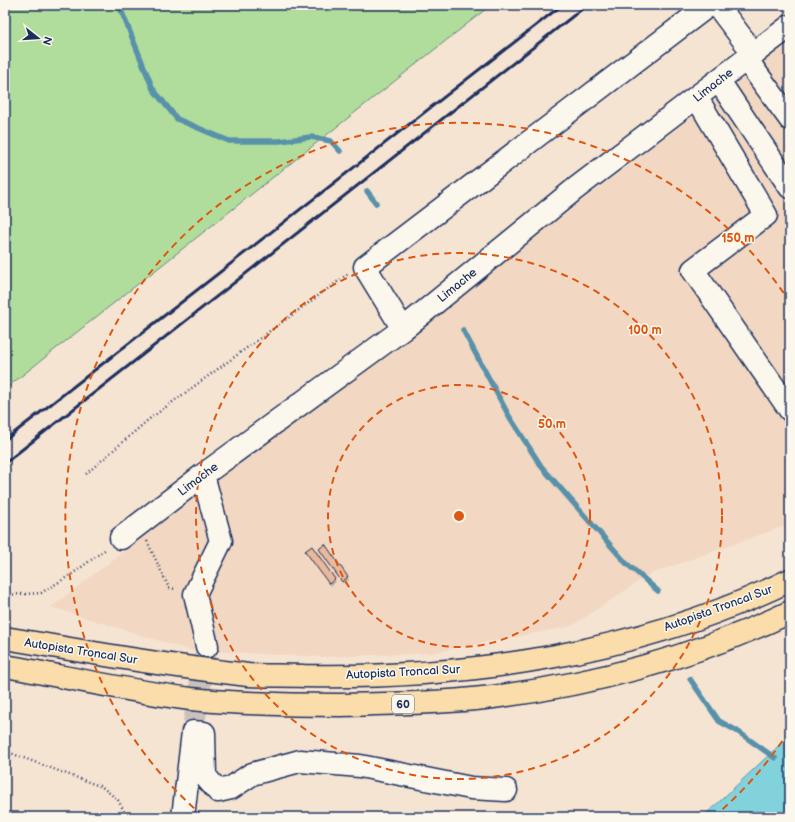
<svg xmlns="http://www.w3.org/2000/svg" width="795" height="822" viewBox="0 0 795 822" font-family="'Balsamiq Sans',sans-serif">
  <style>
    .built { fill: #f2d7c2 }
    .grass { fill: #b0dd9b; stroke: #66867c }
    .water { fill: #82d2dc; stroke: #5991aa }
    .shadow { fill: #0003 }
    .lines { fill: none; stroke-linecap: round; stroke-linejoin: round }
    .stream { stroke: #5991aa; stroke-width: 5.5 }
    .building { fill: #e9b99a; stroke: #1b2f5e }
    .minor-tunnel { stroke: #cac0bc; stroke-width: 22; stroke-dasharray: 22 11; stroke-linecap: butt }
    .minor-casing { stroke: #1b2f5e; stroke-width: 25 }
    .highway-casing { stroke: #1b2f5e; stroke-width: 25 }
    .path { stroke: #1b2f5e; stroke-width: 2.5; stroke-dasharray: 1 3; stroke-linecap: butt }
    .minor { stroke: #fbf7ec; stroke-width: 22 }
    .highway { stroke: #fbddab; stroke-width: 22 }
    .rail { stroke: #1b2f5e; stroke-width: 3 }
    .ring { fill: none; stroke: #de5710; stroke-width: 2; stroke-dasharray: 7 5 }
    .labels { text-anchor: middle; stroke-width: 3; stroke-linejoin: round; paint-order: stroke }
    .shield { fill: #fbf7ec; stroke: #5e6b89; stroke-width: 1 }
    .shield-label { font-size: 11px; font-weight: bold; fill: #1b2f5e }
    .street-label { font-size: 12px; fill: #1b2f5e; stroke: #fbf7ec }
    .centre { fill: #de5710; stroke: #fbf7ec; stroke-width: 2 }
    .ring-label { font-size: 12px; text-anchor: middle; font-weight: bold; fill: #de5710; stroke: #fbf7ec; stroke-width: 3; stroke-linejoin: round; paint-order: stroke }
  </style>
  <rect width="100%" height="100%" fill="#f6e4d3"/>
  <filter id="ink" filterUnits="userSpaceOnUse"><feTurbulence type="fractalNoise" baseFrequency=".025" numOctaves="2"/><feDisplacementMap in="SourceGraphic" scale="8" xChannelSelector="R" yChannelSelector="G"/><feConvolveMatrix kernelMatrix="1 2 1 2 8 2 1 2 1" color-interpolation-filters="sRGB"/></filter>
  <g filter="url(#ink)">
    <path class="built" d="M790,42v482l-140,50 -78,52 -141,27 -110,4 -132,-7 -138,-43z"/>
    <path class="grass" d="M5,5h486l-486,384z"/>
    <path class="water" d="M790,735v82h-87z"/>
    <path class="shadow" d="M321,551l26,27 2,2 -5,4z
      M308,554l28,28 -5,4z"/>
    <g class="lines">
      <path class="stream" d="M119,5l34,84 24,30 52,22h50l32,-4 20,4 9,10
        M367,191l9,12
        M463,330l46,86 32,50 85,97 32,28
        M690,679l29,42 18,10 38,27"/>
    </g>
    <path class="building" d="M325,544l23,33 -6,5 -23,-33z
      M312,546l23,33 -6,5 -24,-33z"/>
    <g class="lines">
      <path class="minor-tunnel" d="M194,723l13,-77"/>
      <g class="minor-casing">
        <path id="minor" d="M717,5l37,49
          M746,59l44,60
          M719,81l71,106
          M697,98l69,117 -73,55 97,140
          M403,329l-38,-62 344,-262
          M203,475l18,66 -26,53 12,52
          M121,538l82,-63 200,-146 172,-140 215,-163
          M193,732l11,1 1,43 13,15 13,-3 21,-14 48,-13 60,5 111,22 35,2
          M183,817l10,-85"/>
      </g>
      <g class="highway-casing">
        <path id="highway" d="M5,638c65,11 130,23 195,31 16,2 32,4 48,6 19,1 38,0 56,1 165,3 337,-23 486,-96
          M5,666c62,11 123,25 186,33 50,5 99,6 149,6 51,-1 102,-2 153,-8 102,-13 204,-41 297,-85"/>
      </g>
      <path class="path" d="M86,474l62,-54 200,-146
        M147,541l22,47 7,1
        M5,595l36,-2 31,-19 34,-25
        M5,751l97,36 16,13 9,17"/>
      <use href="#minor" class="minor"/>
      <use href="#highway" class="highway"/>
      <path class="rail" d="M5,440l557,-435
        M5,463l582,-458"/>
    </g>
  </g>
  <g class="ring">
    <circle cx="459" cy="516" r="131"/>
    <circle cx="459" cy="516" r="263"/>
    <path d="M789 731A394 394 0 0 1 715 816M203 816A394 394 0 1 1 789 301"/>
  </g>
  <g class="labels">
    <rect class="shield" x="392" y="695" width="22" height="18" rx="3"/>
    <g class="shield-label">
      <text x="403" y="708">60</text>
    </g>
    <g class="street-label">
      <text transform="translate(713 85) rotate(-38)" y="4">Limache</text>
      <text transform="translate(457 285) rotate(-39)" y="4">Limache</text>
      <text transform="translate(198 479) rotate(-37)" y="4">Limache</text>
      <text transform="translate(718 608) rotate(-20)" y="4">Autopista Troncal Sur</text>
      <text transform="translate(81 651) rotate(9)" y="4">Autopista Troncal Sur</text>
      <text transform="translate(403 672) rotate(-3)" y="4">Autopista Troncal Sur</text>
    </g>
  </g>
  <circle cx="459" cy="516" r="6" class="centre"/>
  <g class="ring-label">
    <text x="738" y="242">150 m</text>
    <text x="645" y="334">100 m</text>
    <text x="552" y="428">50 m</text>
  </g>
  <rect width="795" height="822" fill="none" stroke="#fbf7ec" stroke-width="20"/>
  <rect x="10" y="10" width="775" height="802" fill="none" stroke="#1b2f5e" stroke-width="1.5" filter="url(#ink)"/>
  <g transform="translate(38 38) rotate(107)" stroke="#fbf7ec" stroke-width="3" paint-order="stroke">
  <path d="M0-3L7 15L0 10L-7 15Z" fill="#1b2f5e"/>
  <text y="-6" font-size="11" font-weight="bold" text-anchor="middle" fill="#1b2f5e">N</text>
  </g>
</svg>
